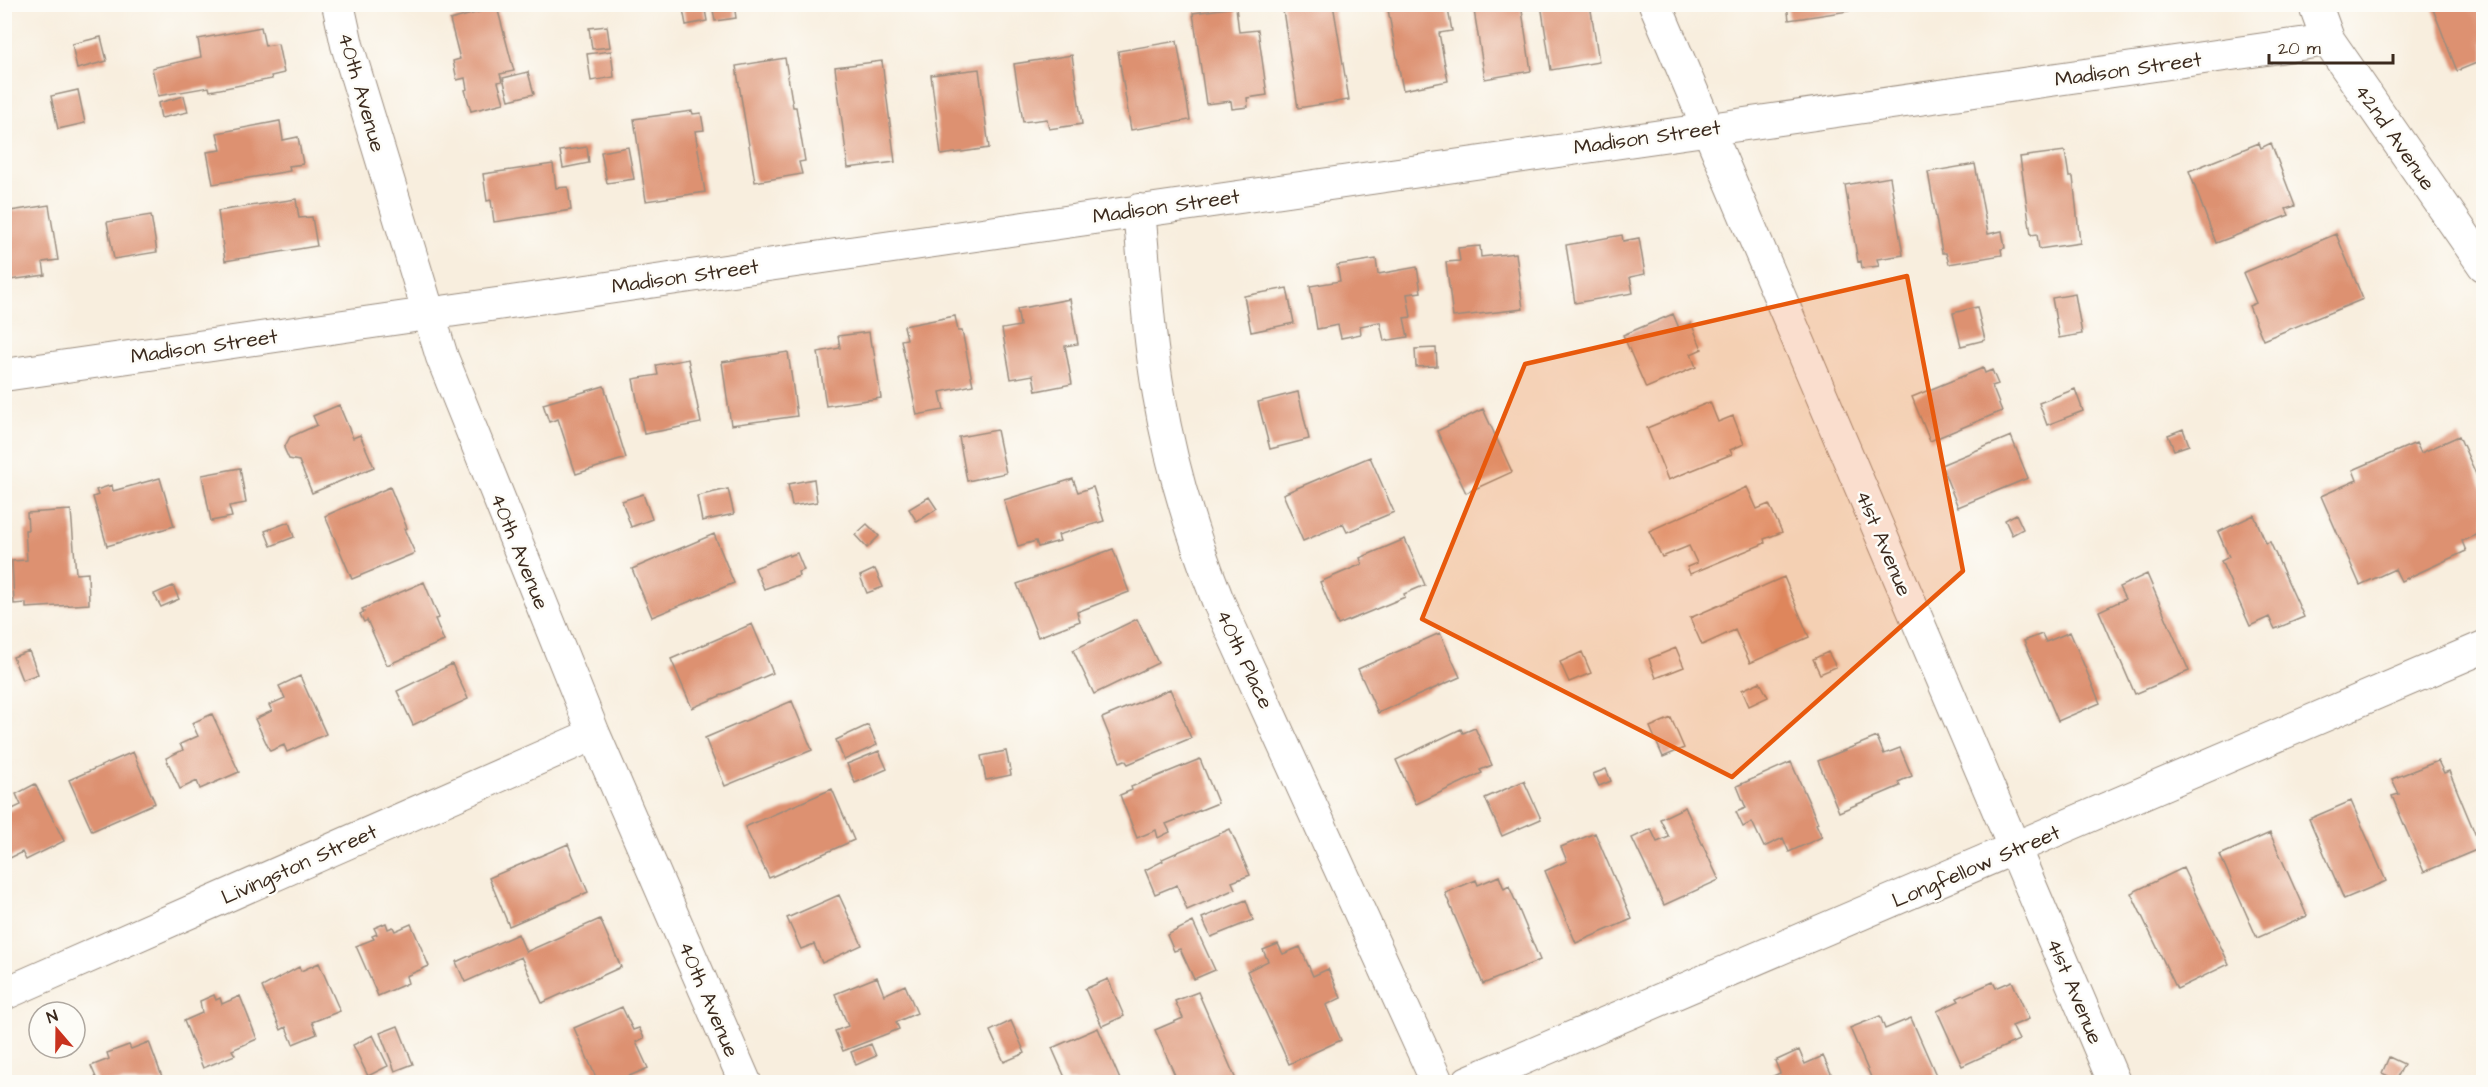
<svg xmlns="http://www.w3.org/2000/svg" width="2488" height="1087" viewBox="0 0 2488 1087" font-family="'Architects Daughter',sans-serif">
  <style>
    .building { fill: #dd9171 }
    .lines { fill: none; stroke-linecap: round; stroke-linejoin: round }
    .street-casing { stroke: #9a8c7e; stroke-width: 34 }
    .secondary-casing { stroke: #9a8c7e; stroke-width: 35 }
    .street { stroke: #fff; stroke-width: 32 }
    .secondary { stroke: #fff; stroke-width: 33 }
    .marked { fill: #e8590c; fill-opacity: 0.2; stroke: #e8590c; stroke-width: 4.5; stroke-linejoin: round }
    .labels { text-anchor: middle; stroke-width: 5; stroke-linejoin: round; paint-order: stroke }
    .street-label { font-size: 21px; fill: #3b2a1e; stroke: #fdfcf7 }
  </style>
  <rect width="100%" height="100%" fill="#fdfcf7"/>
  <filter id="ink" filterUnits="userSpaceOnUse"><feTurbulence type="fractalNoise" baseFrequency=".0167" numOctaves="2"/><feDisplacementMap in="SourceGraphic" scale="12" xChannelSelector="R" yChannelSelector="G"/><feConvolveMatrix kernelMatrix="1 2 1 2 8 2 1 2 1" color-interpolation-filters="sRGB"/></filter>
  <filter id="wash" filterUnits="userSpaceOnUse"><feTurbulence type="fractalNoise" baseFrequency=".008" numOctaves="4" result="noise"/><feDisplacementMap in="SourceGraphic" scale="24" xChannelSelector="R" yChannelSelector="G"/><feGaussianBlur stdDeviation="1.35" result="paint"/><feColorMatrix in="noise" values="0 0 0 0 0 0 0 0 0 0 0 0 0 0 0 0 0 1.4 0 .05"/><feComposite in="paint" operator="in"/></filter>
  <g filter="url(#wash)">
    <rect width="100%" height="100%" fill="#f8eede"/>
    <g id="blocks">
      <path class="building" d="M682,4h22l3,17 -21,4z
        M712,4h22l2,14 -21,3z
        M1282,4h51l16,96 -51,8z
        M1387,4h60l5,27 -13,2 9,48 -45,9z
        M1473,4h48l10,67 -46,8z
        M1541,4h49l9,58 -48,8z
        M1787,4h60l2,7 -60,9z
        M2431,4h53v56l-27,11z
        M497,7l17,64 -14,3 2,7 -4,1 6,21 -33,8 -6,-21 2,-1 -2,-11 -8,2 -4,-19 7,-2 -10,-39z
        M1236,7l3,25 19,-2 9,65 -20,3 1,9 -16,2 -1,-8 -25,3 -13,-91z
        M607,26l3,21 -18,2 -3,-21z
        M261,27l4,19 13,-2 6,29 -13,3 1,3 -62,12 -1,-4 -51,9 -6,-28 49,-11 -3,-18z
        M101,37l6,24 -30,8 -5,-25z
        M1177,41l13,79 -59,10 -13,-79z
        M611,51l3,26 -23,4 -4,-27z
        M1072,55l10,69 -33,5 -2,-10 -24,3 -9,-58z
        M785,58l8,49h3l9,54 -6,1 3,12 -47,8 -19,-116z
        M882,61l13,101 -47,6 -13,-101z
        M979,69l10,79 -48,7 -10,-80z
        M528,72l6,22 -25,6 -6,-22z
        M78,90l7,33 -27,6 -7,-33z
        M184,96l4,16 -27,6 -3,-15z
        M692,111l1,3 8,-1 3,17 -9,1 10,61 -59,9 -12,-82z
        M280,121l3,19 15,-3 5,27 -14,2 1,5 -77,13 -6,-32 14,-2 -4,-17z
        M2259,143l2,5 10,-5 24,63 -9,3 3,6 -73,28 -27,-72z
        M587,147l2,16 -26,5 -3,-17z
        M628,147l6,32 -27,4 -6,-31z
        M2065,151l4,26h4l7,66 -41,6 -2,-15 -6,1 -11,-78z
        M553,164l3,24 12,-1 3,23 -77,12 -3,-22 -4,1 -4,-27z
        M1975,164l13,70 14,-3 3,17 -4,1 1,6 -53,9 -3,-11h-4l-14,-81z
        M1890,177l13,78 -26,4 2,7 -17,2 -1,-7 -3,1 -13,-77z
        M296,199l3,19 13,-1 5,29 -92,15 -7,-50z
        M49,205l9,55 -15,2 2,13 -35,5 -2,-11 -4,1v-58z
        M151,215l6,37 -43,7 -7,-37z
        M2336,234l27,65 -100,41 -14,-34 7,-3 -13,-30z
        M1622,235l1,6 16,-3 6,36 -15,3 3,16 -58,10 -9,-58z
        M1480,246l1,11 35,-4 7,56 -70,8 -7,-55 14,-1 -2,-13z
        M1376,259l2,15 39,-7 4,25 -14,2 4,23 -7,1 4,19 -24,4 -4,-19 -20,4 1,8 -20,4 -3,-13 -21,4 -7,-43 30,-5 -3,-16z
        M1287,288l7,35 -43,9 -7,-36z
        M2075,294l7,40 -23,4 -7,-40z
        M1070,299l8,45 -13,2 7,38 -36,7 -3,-16 -22,4 -9,-50 18,-3 -3,-17z
        M1977,307l8,33 -24,6 -8,-33z
        M1673,314l6,14 12,-5 11,26 -11,5 5,13 -50,21 -23,-53z
        M955,316l3,15h4l11,54 -33,7 4,18 -27,5 -16,-75 6,-1 -3,-13z
        M869,332l2,14h2l8,52 -55,8 -8,-54 22,-4 -2,-12z
        M1436,348l1,18 -21,1 -1,-18z
        M788,352l9,64 -66,9 -9,-63z
        M688,359l13,64 -57,11 -11,-55 25,-4 -2,-10z
        M1983,368l2,5 7,-3 6,14 -6,2 10,25 -72,30 -18,-44z
        M604,386l22,72 -50,16 -18,-55 -9,3 -6,-18z
        M2075,389l8,22 -36,14 -8,-22z
        M1298,392l11,47 -39,10 -12,-47z
        M1710,402l8,20 15,-6 11,28 -14,6 2,4 -64,26 -21,-52z
        M339,405l14,33 7,-3 14,32 -62,26 -13,-32 -10,-2 -5,-11 6,-11 27,-12 -4,-9z
        M1483,409l29,63 -46,21 -29,-62z
        M2183,429l6,16 -15,5 -6,-15z
        M997,430l9,43 -39,8 -8,-44z
        M2011,436l17,42 -70,29 -17,-42z
        M2459,436l25,56v40l-22,9 4,10 -65,30 -6,-12 -35,16 -39,-89 36,-16 -4,-10 63,-27 5,10z
        M1370,457l24,55 -47,20 -4,-8 -40,17 -20,-47z
        M240,468l6,35 -17,3 3,11 -21,4 -9,-46z
        M160,478l14,48 -67,20 -14,-49 5,-2 -2,-5 16,-5 1,6z
        M814,479l3,23 -25,4 -4,-22z
        M1073,479l5,13 15,-5 11,34 -46,14 2,6 -22,6 -2,-6 -18,5 -14,-46z
        M390,487l17,41 -3,1 11,24 -63,26 -27,-63z
        M1747,487l10,22 12,-5 13,28 -18,7 1,4 -75,31 -3,-7 10,-4 -8,-17 -27,11 -13,-26z
        M728,489l6,25 -32,7 -5,-25z
        M643,494l9,25 -21,8 -9,-26z
        M929,497l8,12 -20,13 -8,-13z
        M71,510l5,64 12,-1 1,31 -63,4v-5l-12,1 -2,-43 15,-1 -2,-30h3l-1,-17z
        M2016,514l7,15 -11,6 -7,-15z
        M2254,515l12,28 4,-1 34,75 -29,12 -6,-12 -19,9 -29,-65 8,-4 -11,-25z
        M289,522l5,15 -23,9 -6,-15z
        M867,524l12,12 -12,12 -12,-13z
        M714,534l20,49 -82,34 -20,-48z
        M1405,539l20,46 -21,9 1,3 -67,28 -18,-43 42,-18 -2,-6z
        M1113,549l16,43 -52,20 3,9 -42,16 -21,-53z
        M797,553l7,17 -6,2 1,4 -35,13 -9,-21 34,-14v2z
        M875,569l8,18 -16,6 -7,-17z
        M2147,574l42,97 -54,23 -36,-83 26,-12 -6,-12z
        M1784,577l25,60 -59,26 -15,-33 -33,15 -12,-27z
        M424,582l15,36 -4,1 9,22 -57,24 -20,-45 -3,2 -4,-8 4,-2 -2,-3z
        M173,586l6,13 -18,8 -7,-13z
        M1137,619l21,44 -64,31 -21,-44z
        M752,624l21,49 -81,35 -21,-49z
        M2070,632l30,71 -42,18 -34,-80 18,-7 4,8z
        M1440,633l20,44 -82,36 -20,-44z
        M1676,648l8,19 -28,11 -7,-19z
        M29,651l9,23 -16,6 -9,-23z
        M1582,652l9,21 -22,9 -9,-20z
        M1828,652l8,15 -16,7 -7,-15z
        M452,664l16,35 -55,26 -16,-34z
        M300,676l26,58 -39,18 -3,-7 -14,6 -15,-32 17,-8 -3,-6 16,-7 -6,-12z
        M1760,682l8,15 -19,9 -7,-16z
        M1170,689l21,49 -63,26 -3,-4 -5,2 -18,-44z
        M792,701l20,49 -87,36 -20,-48z
        M212,714l27,58 -39,17 -3,-8 -17,8 -14,-31 17,-8 -3,-6 18,-8 -6,-13z
        M1671,718l13,30 -21,9 -13,-30z
        M868,725l9,20 -33,15 -8,-20z
        M1475,728l17,37 -12,5 2,3 -66,31 -20,-44 65,-31 2,4z
        M1877,737l7,17 16,-6 12,28 -14,6 2,4 -61,26 -21,-51z
        M879,751l8,18 -32,14 -8,-19z
        M1006,751l5,24 -25,5 -5,-24z
        M133,752l22,51 -63,28 -23,-51z
        M1200,759l18,44 -52,21 4,8 -12,6 -2,-8 -19,8 -17,-43 12,-5 -1,-3z
        M2438,761l6,12 5,-2 32,77 -57,24 -32,-76 7,-2 -7,-15z
        M1791,762l27,61 -2,1 6,13 -33,15 -6,-14 -19,9 -12,-25 -9,5 -7,-15 10,-4 -9,-22z
        M1606,769l5,12 -12,5 -6,-12z
        M1524,781l17,38 -39,17 -17,-38z
        M35,784l29,57 -38,19 -4,-8 -18,9v-41l2,-1 -2,-6 17,-8 -5,-11z
        M832,789l22,51 -85,38 -24,-51z
        M2351,801l35,80 -42,18 -35,-80z
        M1685,807l34,73 -55,25 -32,-67 19,-9 6,13 12,-5 -9,-18z
        M1230,829l20,46 -18,7 3,7 -48,21 -10,-25 -22,9 -10,-24 18,-9 -1,-2z
        M1595,833l37,86 -56,24 -31,-72 22,-10 -6,-14z
        M2270,833l37,83 -50,22 -37,-83z
        M568,844l20,48 -79,34 -20,-48z
        M2183,868l46,96 -52,25 -46,-96z
        M1499,876l5,13 5,-3 31,74 -57,24 -38,-91 31,-13 2,5z
        M839,895l23,50 -40,18 -8,-19 -13,5 -14,-31z
        M1246,900l7,20 -42,17 -9,-19z
        M600,919l21,48 -79,36 -21,-46 -56,25 -9,-20 62,-28 8,18z
        M1193,922l22,48 -21,9 -14,-30 -6,2 -7,-16z
        M386,923l2,6 5,-2 2,4 16,-7 18,42 -23,10 2,7 -30,13 -22,-50 18,-7 -2,-3 5,-2 -3,-6z
        M1278,944l5,10 17,-7 13,29 15,-7 13,29 -15,7 15,35 -52,24 -42,-93 21,-10 -5,-11z
        M319,963l21,48 -28,11 5,12 -24,10 -7,-17 -5,3 -19,-43 37,-20 2,4z
        M877,977l7,18 21,-10 12,28 -21,9 3,7 -56,22 -8,-20 13,-5 -13,-32z
        M1108,979l16,37 -22,10 -17,-37z
        M2012,981l17,38 -17,7 7,14 -57,26 -25,-55 22,-10 -2,-3 36,-16 3,6z
        M1198,992l39,90h-59l-23,-52 28,-12 -8,-17z
        M214,995l2,5 4,-2 2,6 18,-8 17,43 -25,11 3,5 -32,13 -19,-47 18,-8 -2,-12z
        M622,1007l11,23 6,-2 5,10 -8,4 12,26 -33,14h-17l-24,-54z
        M1880,1016l5,13 26,-11 28,64h-66l-23,-54z
        M1011,1021l14,32 -21,9 -14,-31z
        M398,1026l15,38 -18,7 -15,-38z
        M1098,1028l23,54h-54l-15,-34z
        M373,1035l15,31 -20,10 -15,-31z
        M149,1042l15,40h-66l-7,-16 18,-7 -2,-6 22,-8 2,4z
        M871,1044l5,12 -20,9 -5,-13z
        M1799,1050l6,14 18,-8 12,26h-75l20,-9 -5,-12z
        M2389,1057l15,7 -8,16 -14,-7z"/>
    </g>
  </g>
  <g filter="url(#ink)">
    <use href="#blocks" fill-opacity="0" stroke="#9a8c7e" stroke-width="1.5"/>
    <g class="lines">
      <g class="street-casing">
        <path id="street" d="M338,4l9,41 95,312 152,377 151,348
          M1655,4l459,1078
          M1139,210c6,62 9,124 20,185 12,71 33,140 59,206l219,481
          M4,375l2324,-335
          M4,994l590,-260
          M1468,1082l1016,-435"/>
      </g>
      <g class="secondary-casing">
        <path id="secondary" d="M2315,4l13,36 156,225"/>
      </g>
      <use href="#street" class="street"/>
      <use href="#secondary" class="secondary"/>
    </g>
  </g>
  <path class="marked" d="M1907,276l56,295 -231,206 -310,-158 103,-255z"/>
  <g class="labels">
    <g class="street-label">
      <text transform="translate(2128 69) rotate(-8)" y="7">Madison Street</text>
      <text transform="translate(362 92) rotate(74)" y="7">40th Avenue</text>
      <text transform="translate(1647 137) rotate(-8)" y="7">Madison Street</text>
      <text transform="translate(2395 137) rotate(55)" y="7">42nd Avenue</text>
      <text transform="translate(1166 206) rotate(-8)" y="7">Madison Street</text>
      <text transform="translate(685 276) rotate(-8)" y="7">Madison Street</text>
      <text transform="translate(204 346) rotate(-8)" y="7">Madison Street</text>
      <text transform="translate(1884 543) rotate(67)" y="7">41st Avenue</text>
      <text transform="translate(520 551) rotate(68)" y="7">40th Avenue</text>
      <text transform="translate(1245 659) rotate(65)" y="7">40th Place</text>
      <text transform="translate(299 864) rotate(-24)" y="7">Livingston Street</text>
      <text transform="translate(1976 866) rotate(-23)" y="7">Longfellow Street</text>
      <text transform="translate(2075 991) rotate(67)" y="7">41st Avenue</text>
      <text transform="translate(709 999) rotate(67)" y="7">40th Avenue</text>
    </g>
  </g>
  <rect width="2488" height="1087" fill="none" stroke="#fdfcf7" stroke-width="24"/>
  <g transform="translate(57 1030) rotate(340)"><circle r="28" fill="#fdfcf7" stroke="#afa8a0" stroke-width="1.5"/>
  <path d="M0-4.5L10 22L0 15L-10 22Z" fill="#c8321e"/>
  <text y="-9" font-size="16" font-weight="bold" text-anchor="middle" fill="#3b2a1e">N</text>
  </g>
  <path d="M2269 54v9h124v-9" fill="none" stroke="#3b2a1e" stroke-width="3"/>
  <text x="2278" y="54" font-size="18" fill="#3b2a1e" stroke="#fdfcf7" stroke-width="4.5" paint-order="stroke">20 m</text>
</svg>
